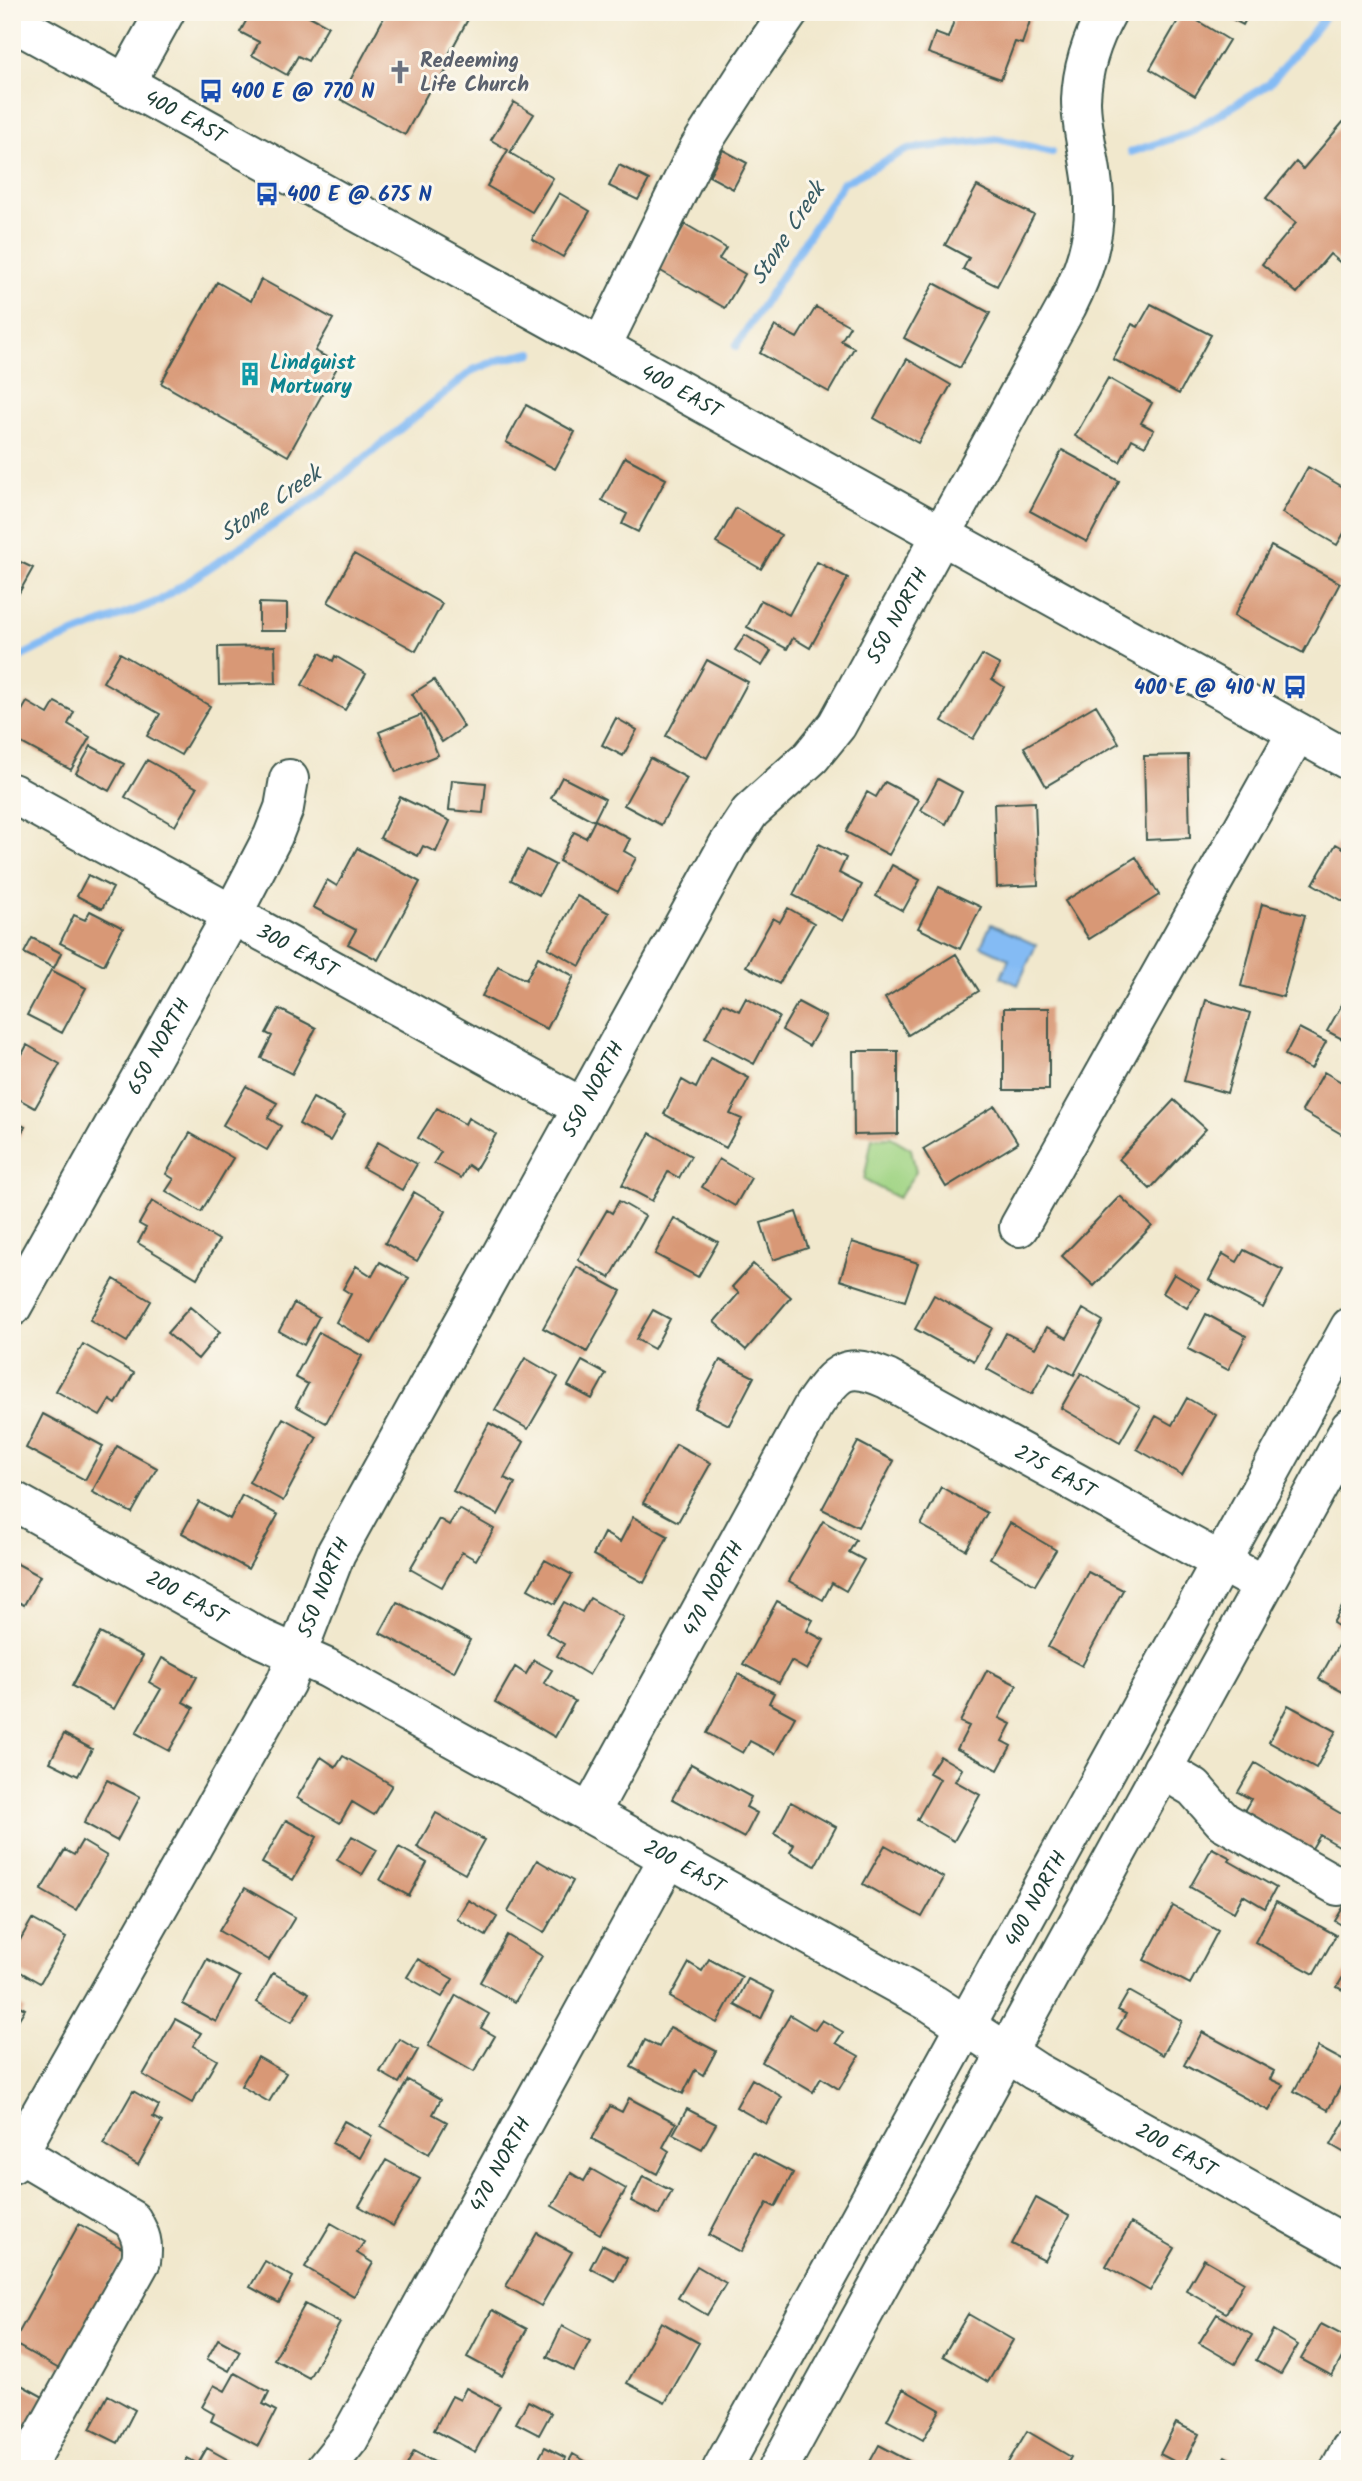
<svg xmlns="http://www.w3.org/2000/svg" width="1362" height="2481" viewBox="0 0 1362 2481" font-family="Kalam,sans-serif">
  <style>
    .green { fill: #a0d484; stroke: #60885c; stroke-width: 2 }
    .water { fill: #84bbf4; stroke: #527c94; stroke-width: 2 }
    .lines { fill: none; stroke-linecap: round; stroke-linejoin: round }
    .stream { stroke: #84bbf4; stroke-width: 8 }
    .building { fill: #d89876 }
    .minor-casing { stroke: #3e574b; stroke-width: 42 }
    .major-casing { stroke: #3e574b; stroke-width: 42 }
    .minor { stroke: #fff; stroke-width: 38 }
    .major { stroke: #fff; stroke-width: 38 }
    .labels { text-anchor: middle; stroke-width: 6; stroke-linejoin: round; paint-order: stroke }
    .worship-label { font-size: 21px; font-weight: bold; fill: #5b616d; stroke: #fbf7ec; text-anchor: start }
    .transit-label { font-size: 21px; font-weight: bold; fill: #164399; stroke: #fbf7ec; text-anchor: start }
    .street-label { font-size: 21px; fill: #1f3d34; stroke: #fbf7ec }
    .culture-label { font-size: 21px; font-weight: bold; fill: #0d838f; stroke: #fbf7ec; text-anchor: start }
    .water-label { font-size: 23px; font-style: italic; fill: #385c64; stroke: #fbf7ec }
  </style>
  <rect width="100%" height="100%" fill="#fbf7ec"/>
  <filter id="ink" filterUnits="userSpaceOnUse"><feTurbulence type="fractalNoise" baseFrequency=".0143" numOctaves="2"/><feDisplacementMap in="SourceGraphic" scale="14" xChannelSelector="R" yChannelSelector="G"/><feConvolveMatrix kernelMatrix="1 2 1 2 8 2 1 2 1" color-interpolation-filters="sRGB"/></filter>
  <filter id="wash" filterUnits="userSpaceOnUse"><feTurbulence type="fractalNoise" baseFrequency=".00686" numOctaves="4" result="noise"/><feDisplacementMap in="SourceGraphic" scale="28" xChannelSelector="R" yChannelSelector="G"/><feGaussianBlur stdDeviation="1.57" result="paint"/><feColorMatrix in="noise" values="0 0 0 0 0 0 0 0 0 0 0 0 0 0 0 0 0 1.4 0 .05"/><feComposite in="paint" operator="in"/></filter>
  <g filter="url(#wash)">
    <rect width="100%" height="100%" fill="#f1e8cd"/>
    <path class="green" d="M891,1137l20,12 5,23 -18,26 -34,-18 8,-42z"/>
    <path class="water" d="M991,924l45,21 -18,40 -17,-8 8,-18 -28,-13z"/>
    <g class="lines">
      <path class="stream" d="M1131,152l58,-19 80,-49 52,-62 5,-10
        M736,346l107,-163 65,-34 90,-10 54,13
        M12,661l28,-14 119,-46 160,-106 154,-125 26,-10 33,-7"/>
    </g>
    <g id="blocks">
      <path class="building" d="M251,12h51l26,14 -20,35 -10,-5 -11,19 -35,-20 7,-13 -19,-10z
        M387,12h85l-24,44 5,3 -17,29 -4,-3 -27,50 -65,-36z
        M957,12h57l17,6 -9,26 -7,-2 -14,37 -73,-26 7,-20 13,5z
        M1183,12l46,28 -34,56 -45,-27z
        M1219,12h31l-7,13z
        M514,102l20,12 -24,39 43,25 -21,34 -45,-26 21,-36 -17,-10z
        M1350,114v141l-8,9 -12,-10 -33,39 -35,-29 34,-41 -30,-25 30,-36 7,7z
        M723,150l24,13 -14,26 -24,-13z
        M619,165l30,15 -11,20 -29,-14z
        M977,186l57,29 -37,71 -34,-17 6,-11 -24,-13z
        M559,193l31,18 -27,46 -31,-18z
        M685,224l41,24 -7,11 26,15 -20,34 -66,-38z
        M261,279l72,40 -18,32 24,13 -51,92 -127,-73 56,-101 34,19z
        M934,283l56,30 -30,55 -56,-30z
        M1151,304l60,31 -32,59 -66,-35 19,-35 6,3z
        M816,307l34,19 -9,15 13,7 -25,44 -69,-39 15,-27 22,12z
        M907,359l44,26 -33,58 -44,-25z
        M1108,378l44,25 -11,20 13,7 -9,16 -13,-7 -12,23 -45,-26z
        M526,405l49,27 -20,37 -49,-27z
        M1062,450l57,31 -32,61 -57,-31z
        M625,457l41,22 -28,53 -16,-8 5,-10 -25,-14z
        M1308,467l42,24v32l-13,22 -55,-32z
        M736,508l45,27 -20,34 -45,-26z
        M1271,546l69,37 -37,70 -69,-37z
        M354,554l88,50 -26,47 -88,-49z
        M12,558l21,10 -18,32 -3,-1z
        M817,562l31,16 -38,70 -17,-10 -6,11 -40,-22 14,-27 28,15z
        M259,603l28,1v27h-28z
        M745,635l26,16 -9,15 -27,-16z
        M275,646l1,37 -57,2 -1,-38z
        M120,653l90,53 -29,49 -34,-19 13,-22 -57,-32z
        M320,653l13,8 2,-5 31,18 -21,36 -43,-25z
        M982,655l18,10 -8,14 12,8 -31,52 -31,-18z
        M707,660l41,22 -41,76 -41,-22z
        M434,680l30,47 -22,15 -30,-48z
        M27,702l21,12 7,-12 19,10 -6,12 22,13 -19,33 -59,-32v-10z
        M1096,705l23,38 -73,43 -22,-39z
        M421,715l17,40 -42,17 -17,-40z
        M616,718l21,12 -14,26 -21,-11z
        M91,746l33,18 -15,27 -33,-18z
        M1188,755l2,83 -44,2 -2,-84z
        M650,758l37,20 -26,47 -37,-20z
        M147,760l50,28 -22,38 -50,-29z
        M562,777l43,22 -11,22 -43,-23z
        M938,779l24,13 -16,32 -25,-14z
        M452,780l34,3 -3,30 -34,-3z
        M885,782l34,18 -30,55 -43,-23 21,-40 9,5z
        M400,797l50,24 -14,31 -13,-6 -5,10 -38,-18z
        M1035,802l3,83 -41,2 -3,-83z
        M595,820l35,19 -6,12 12,7 -18,34 -59,-31 15,-29 12,6z
        M819,844l27,14 -7,15 23,12 -19,36 -50,-26z
        M1336,844l14,8v53l-37,-21z
        M357,848l63,34 -42,78 -30,-16 8,-14 -43,-23 14,-27 10,6z
        M527,850l28,15 -16,30 -28,-15z
        M1136,857l23,38 -70,44 -24,-38z
        M892,865l28,15 -17,31 -27,-15z
        M88,875l25,13 -11,21 -25,-13z
        M939,887l42,20 -21,42 -42,-21z
        M577,896l32,17 -29,53 -32,-18z
        M1262,904l43,11 -22,82 -42,-11z
        M788,908l26,15 -35,61 -33,-18 27,-48 7,4z
        M90,911l33,17 -19,37 -44,-22 14,-28 11,5z
        M32,938l29,15 -7,15 -30,-15z
        M956,954l23,37 -71,44 -23,-37z
        M538,957l36,19 -27,53 -65,-33 16,-30 28,14z
        M51,970l35,18 -24,45 -35,-18z
        M1350,990v53l-23,-12z
        M746,998l33,19 -25,47 -49,-26 18,-35 16,8z
        M1206,1000l44,13 -23,80 -43,-12z
        M798,1002l28,15 -17,29 -27,-16z
        M1004,1008h45v82h-45z
        M279,1009l37,19 -24,46 -31,-16 11,-22 -6,-3z
        M1299,1028l27,14 -15,27 -26,-14z
        M27,1045l33,19 -25,44 -23,-13v-39l7,4z
        M853,1051h45v83l-44,1z
        M711,1058l38,20 -19,36 12,5 -16,29 -62,-34 18,-34 14,8z
        M1324,1072l26,15v52l-48,-28z
        M246,1086l31,17 -9,15 13,8 -14,24 -44,-25z
        M313,1098l32,17 -15,26 -31,-17z
        M1174,1100l32,29 -56,60 -31,-30z
        M995,1106l23,37 -72,44 -23,-38z
        M437,1108l28,16 3,-6 28,16 -21,36 -7,-5 -7,13 -27,-15 7,-11 -23,-14z
        M12,1120l13,7 -13,21z
        M190,1133l43,25 -32,54 -35,-21 8,-12 -8,-5z
        M650,1133l41,23 -12,22 -11,-6 -16,29 -30,-16z
        M378,1142l39,22 -15,26 -39,-22z
        M719,1159l32,19 -16,28 -33,-19z
        M414,1192l32,19 -29,50 -32,-18z
        M1120,1196l32,30 -58,60 -32,-30z
        M152,1201l67,39 -22,38 -59,-35 8,-15 -7,-4z
        M619,1201l26,15 -35,62 -32,-18 29,-50 5,3z
        M796,1212l12,36 -35,12 -12,-37z
        M674,1218l44,24 -20,35 -43,-23z
        M852,1242l66,21 -13,38 -65,-21z
        M1244,1250l39,20 -20,38 -54,-28 14,-26 14,8z
        M380,1262l29,16 -37,65 -36,-21 15,-28 -8,-5 13,-23 16,10z
        M753,1264l38,33 -45,53 -32,-28 25,-29 -7,-6z
        M577,1267l44,24 -34,61 -44,-24z
        M1174,1274l25,15 -12,19 -24,-15z
        M114,1279l37,22 -24,41 -37,-22z
        M934,1295l58,33 -18,33 -59,-32z
        M294,1303l25,14 -15,28 -25,-14z
        M190,1307l30,25 -22,27 -31,-26z
        M1083,1309l20,12 -29,54 -24,-13 -18,32 -45,-25 19,-36 29,15 12,-21 20,11z
        M653,1310l17,9 -16,30 -18,-10z
        M1206,1314l40,22 -18,34 -40,-21z
        M319,1332l43,24 -36,67 -30,-17 12,-22 -13,-7z
        M83,1344l51,29 -18,31 -6,-4 -10,16 -44,-25z
        M525,1358l33,19 -30,52 -33,-19z
        M720,1360l34,17 -25,48 -34,-17z
        M582,1361l24,13 -14,25 -24,-13z
        M1081,1373l59,34 -20,35 -59,-34z
        M1187,1398l29,17 -34,60 -45,-26 19,-33 16,9z
        M43,1414l60,32 -18,34 -59,-32z
        M283,1418l34,19 -34,64 -34,-19z
        M489,1423l35,19 -20,36 11,5 -17,32 -45,-24z
        M858,1442l36,19 -36,66 -36,-18z
        M676,1444l35,19 -33,59 -35,-19z
        M117,1446l40,22 -25,45 -40,-21z
        M941,1487l46,26 -21,37 -45,-25z
        M242,1495l36,20 -30,54 -66,-36 17,-31 31,17z
        M459,1509l35,20 -18,31 -14,-8 -20,35 -32,-18 29,-50 10,6z
        M633,1517l35,19 -24,47 -51,-28 11,-22 16,9z
        M823,1521l33,19 -7,12 15,8 -18,31 -14,-8 -9,17 -34,-19z
        M1010,1523l46,27 -21,35 -45,-27z
        M545,1560l27,15 -17,29 -27,-15z
        M12,1561l28,15 -16,29 -12,-7z
        M1088,1572l35,18 -41,76 -34,-19z
        M1350,1593v103l-31,-17 27,-48 -13,-8z
        M590,1598l33,19 -34,58 -32,-19 7,-12 -18,-11 18,-31 18,10z
        M777,1601l36,19 -6,11 17,9 -17,30 -16,-9 -12,22 -36,-19z
        M397,1602l73,38 -16,32 -74,-39z
        M100,1633l43,23 -29,53 -42,-23z
        M162,1658l35,19 -14,25 11,6 -25,43 -33,-18 25,-44 -12,-7z
        M534,1660l18,10 -8,13 31,18 -20,36 -60,-35 20,-35 11,7z
        M987,1670l30,15 -18,33 12,6 -9,17 9,5 -13,24 -41,-21 12,-23 -9,-4z
        M738,1674l36,19 -5,10 26,14 -20,37 -25,-13 -7,12 -36,-20z
        M1288,1705l48,26 -20,37 -47,-26z
        M64,1734l28,15 -14,27 -28,-14z
        M343,1756l49,29 -18,30 -22,-13 -12,21 -43,-25 24,-41 15,10z
        M940,1756l22,13 -7,12 25,14 -26,46 -37,-21 23,-41 -11,-6z
        M1255,1763l95,56v24l-4,7 -26,-15 -9,15 -67,-39 7,-12 -13,-7z
        M691,1764l60,33 -5,10 11,6 -13,25 -72,-39z
        M107,1780l33,17 -23,44 -33,-18z
        M791,1802l45,25 -21,39 -25,-14 4,-7 -20,-11z
        M436,1813l48,27 -19,34 -48,-27z
        M286,1820l31,17 -24,43 -31,-17z
        M352,1836l25,14 -15,25 -25,-15z
        M82,1841l25,15 -31,54 -35,-20 24,-40 9,5z
        M885,1845l59,33 -22,39 -59,-33z
        M399,1847l28,16 -18,33 -29,-16z
        M1212,1848l19,10 -2,3 47,27 -11,20 -22,-13 -9,17 -44,-25z
        M537,1860l36,21 -29,52 -36,-21z
        M245,1888l50,29 -26,43 -50,-29z
        M1350,1896v34l-15,-9z
        M468,1900l29,17 -11,19 -29,-17z
        M1276,1902l60,33 -22,39 -59,-32z
        M1173,1906l45,25 -28,53 -46,-24z
        M32,1919l34,19 -26,45 -28,-16v-13z
        M507,1935l35,21 -27,46 -35,-20z
        M207,1959l33,18 -24,45 -33,-18z
        M418,1959l35,20 -11,18 -35,-20z
        M709,1959l33,18 -25,46 -47,-26 19,-34 13,8z
        M1350,1965v29l-13,-7z
        M273,1973l36,20 -17,29 -35,-20z
        M748,1979l26,13 -13,27 -26,-14z
        M1129,1991l53,30 -19,34 -46,-26 9,-15 -8,-4z
        M456,1995l33,19 -8,14 14,8 -21,36 -46,-26z
        M12,2002l13,7 -13,21z
        M790,2015l25,15 7,-10 21,12 -7,11 23,13 -20,33 -18,-11 -8,14 -51,-30z
        M175,2019l26,14 -8,13 24,14 -25,43 -49,-28z
        M670,2027l46,24 -13,24 -8,-5 -12,24 -52,-27 14,-27 14,7z
        M1202,2032l72,39 -4,8 13,6 -14,26 -85,-46z
        M399,2039l19,11 -19,33 -19,-11z
        M1318,2047l32,17v5l-22,41 -34,-19z
        M258,2057l28,16 -17,29 -28,-16z
        M752,2079l30,18 -16,27 -30,-17z
        M408,2080l33,19 -8,15 14,8 -18,32 -48,-28z
        M133,2091l26,15 -6,11 9,5 -24,43 -35,-21z
        M629,2098l47,25 -13,24 6,4 -12,23 -65,-35 18,-33 12,6z
        M687,2109l29,15 -14,25 -29,-15z
        M1350,2112v44l-19,-11z
        M344,2121l28,15 -12,22 -28,-15z
        M753,2152l40,21 -18,34 -8,-4 -26,49 -32,-17z
        M386,2160l34,19 -27,47 -34,-20z
        M591,2169l35,20 -26,45 -48,-28 19,-33 13,8z
        M643,2176l29,15 -13,24 -28,-14z
        M1036,2198l33,18 -24,45 -33,-17z
        M331,2223l33,19 -7,11 16,10 -19,33 -49,-29z
        M1131,2223l44,25 -25,43 -44,-25z
        M79,2224l48,27 -66,119 -48,-27z
        M537,2233l35,19 -31,54 -35,-20z
        M602,2245l25,13 -12,23 -25,-13z
        M1204,2259l40,23 -18,31 -40,-23z
        M265,2261l28,16 -14,26 -29,-16z
        M697,2266l29,17 -19,32 -29,-17z
        M305,2304l35,19 -31,55 -35,-19z
        M492,2310l35,19 -25,47 -35,-19z
        M968,2314l45,26 -25,42 -45,-26z
        M1217,2314l35,21 -17,29 -36,-21z
        M661,2322l38,21 -34,60 -38,-20z
        M1321,2324l29,15v4l-18,33 -31,-17z
        M562,2326l28,15 -16,30 -27,-14z
        M1273,2330l25,15 -17,29 -25,-14z
        M218,2339l22,12 -11,20 -22,-12z
        M235,2373l34,19 -6,12 13,7 -18,35 -47,-25 3,-7 -12,-7 12,-22 11,6z
        M12,2380l33,18 -33,56z
        M466,2388l34,18 -25,46 -41,-22 18,-34 8,4z
        M903,2389l37,21 -17,30 -36,-20z
        M108,2395l27,15 -17,33 -28,-14z
        M528,2401l23,12 -12,22 -23,-12z
        M1176,2423l23,11 -16,32 -23,-12z
        M1027,2431l44,26 -7,12h-53l-5,-3z
        M879,2445l45,24h-58z
        M545,2447l21,11 -6,11h-27z
        M207,2448l23,13 -4,8h-44l5,-11 11,6z
        M414,2451l33,18h-42z
        M573,2454l26,15h-34z
        M1225,2456l22,13h-30z"/>
    </g>
  </g>
  <g filter="url(#ink)">
    <use href="#blocks" fill-opacity="0" stroke="#3e574b" stroke-width="2"/>
    <g class="lines">
      <g class="minor-casing">
        <g id="minor">
          <path d="M125,84l40,-72"/>
          <path d="M601,347l98,-199 50,-78 40,-58"/>
          <path id="s1" d="M12,793l571,315"/>
          <path d="M1019,1227l278,-495"/>
          <path id="s2" d="M12,1307l220,-392 41,-79 11,-28 5,-29"/>
          <path id="s3" d="M12,1500l250,139 65,29 606,336 102,67 315,176"/>
          <path d="M1162,1769l32,19 29,33 115,65"/>
          <path id="s4" d="M590,1813l223,-407c24,-35 33,-45 74,-27l376,206"/>
          <path d="M19,2153l113,67c9,15 12,24 9,41l-116,208"/>
          <path id="s5" d="M12,2164l274,-482 50,-129 392,-708 22,-33 61,-55 26,-32 230,-419c17,-34 28,-66 27,-104 0,-34 -13,-68 -13,-102 1,-31 11,-61 26,-88"/>
          <path id="s6" d="M325,2469l24,-30 320,-582"/>
          <path d="M1340,2469l10,-19"/>
        </g>
      </g>
      <g class="major-casing">
        <g id="major">
          <path id="s7" d="M12,21l1338,740"/>
          <path id="s8" d="M722,2469l628,-1142"/>
          <path d="M778,2469l572,-1041"/>
        </g>
      </g>
      <use href="#minor" class="minor"/>
      <use href="#major" class="major"/>
    </g>
  </g>
  <defs>
    <g id="church-bare" transform="scale(1.89)"><path d="M-1.2-6h2.4v3.5h3.3v2.4h-3.3V6h-2.4V-.1h-3.3v-2.4h3.3Z" fill="#6b7280" stroke="#fbf7ec" stroke-width="2.5" paint-order="stroke"/></g>
    <g id="bus-bare" transform="scale(1.89)"><path d="M-5-6H5V4H4V6H2V4H-2V6H-4V4H-5ZM-3.5-4V0h7V-4ZM-3.5 1.2v1.5H-2V1.2ZM2 1.2v1.5H3.5V1.2Z" fill="#1a4fb4" stroke="#fbf7ec" stroke-width="2.5" paint-order="stroke"/></g>
    <g id="building-bare" transform="scale(1.89)"><path d="M-4-6H4V6H1V3H-1V6H-4ZM-2.5-4.3h1.7v1.8h-1.7ZM.8-4.3h1.7v1.8H.8ZM-2.5-1h1.7V.8h-1.7ZM.8-1h1.7V.8H.8Z" fill="#0f9aa8" stroke="#fbf7ec" stroke-width="2.5" paint-order="stroke"/></g>
  </defs>
  <g fill-rule="evenodd">
    <use href="#church-bare" x="400" y="72"/>
    <use href="#bus-bare" x="211" y="91"/>
    <use href="#bus-bare" x="267" y="194"/>
    <use href="#building-bare" x="250" y="374"/>
    <use href="#bus-bare" x="1295" y="687"/>
  </g>
  <g class="labels">
    <g class="worship-label">
      <text x="420" y="67">Redeeming<tspan x="420" dy="24">Life Church</tspan></text>
    </g>
    <g class="transit-label">
      <text x="231" y="98">400 E @ 770 N</text>
      <text x="287" y="201">400 E @ 675 N</text>
      <text x="1275" y="694" text-anchor="end">400 E @ 410 N</text>
    </g>
    <g class="street-label">
      <text dy="7" stroke="none"><textPath href="#s7" startOffset="198">400 EAST</textPath></text>
      <text dy="7" stroke="none"><textPath href="#s7" startOffset="765">400 EAST</textPath></text>
      <text dy="7" stroke="none"><textPath href="#s5" startOffset="1790">550 NORTH</textPath></text>
      <text dy="7" stroke="none"><textPath href="#s1" startOffset="326">300 EAST</textPath></text>
      <text dy="7" stroke="none"><textPath href="#s2" startOffset="299">650 NORTH</textPath></text>
      <text dy="7" stroke="none"><textPath href="#s5" startOffset="1223">550 NORTH</textPath></text>
      <text dy="7" stroke="none"><textPath href="#s4" startOffset="747">275 EAST</textPath></text>
      <text dy="7" stroke="none"><textPath href="#s5" startOffset="656">550 NORTH</textPath></text>
      <text dy="7" stroke="none"><textPath href="#s4" startOffset="256">470 NORTH</textPath></text>
      <text dy="7" stroke="none"><textPath href="#s3" startOffset="200">200 EAST</textPath></text>
      <text dy="7" stroke="none"><textPath href="#s3" startOffset="766">200 EAST</textPath></text>
      <text dy="7" stroke="none"><textPath href="#s8" startOffset="651">400 NORTH</textPath></text>
      <text dy="7" stroke="none"><textPath href="#s3" startOffset="1334">200 EAST</textPath></text>
      <text dy="7" stroke="none"><textPath href="#s6" startOffset="352">470 NORTH</textPath></text>
    </g>
    <g class="culture-label">
      <text x="270" y="369">Lindquist<tspan x="270" dy="24">Mortuary</tspan></text>
    </g>
    <g class="water-label">
      <text transform="translate(787 233) rotate(-57)" y="8">Stone Creek</text>
      <text transform="translate(270 503) rotate(-34)" y="8">Stone Creek</text>
    </g>
  </g>
  <rect width="1362" height="2481" fill="none" stroke="#fbf7ec" stroke-width="42"/>
</svg>
